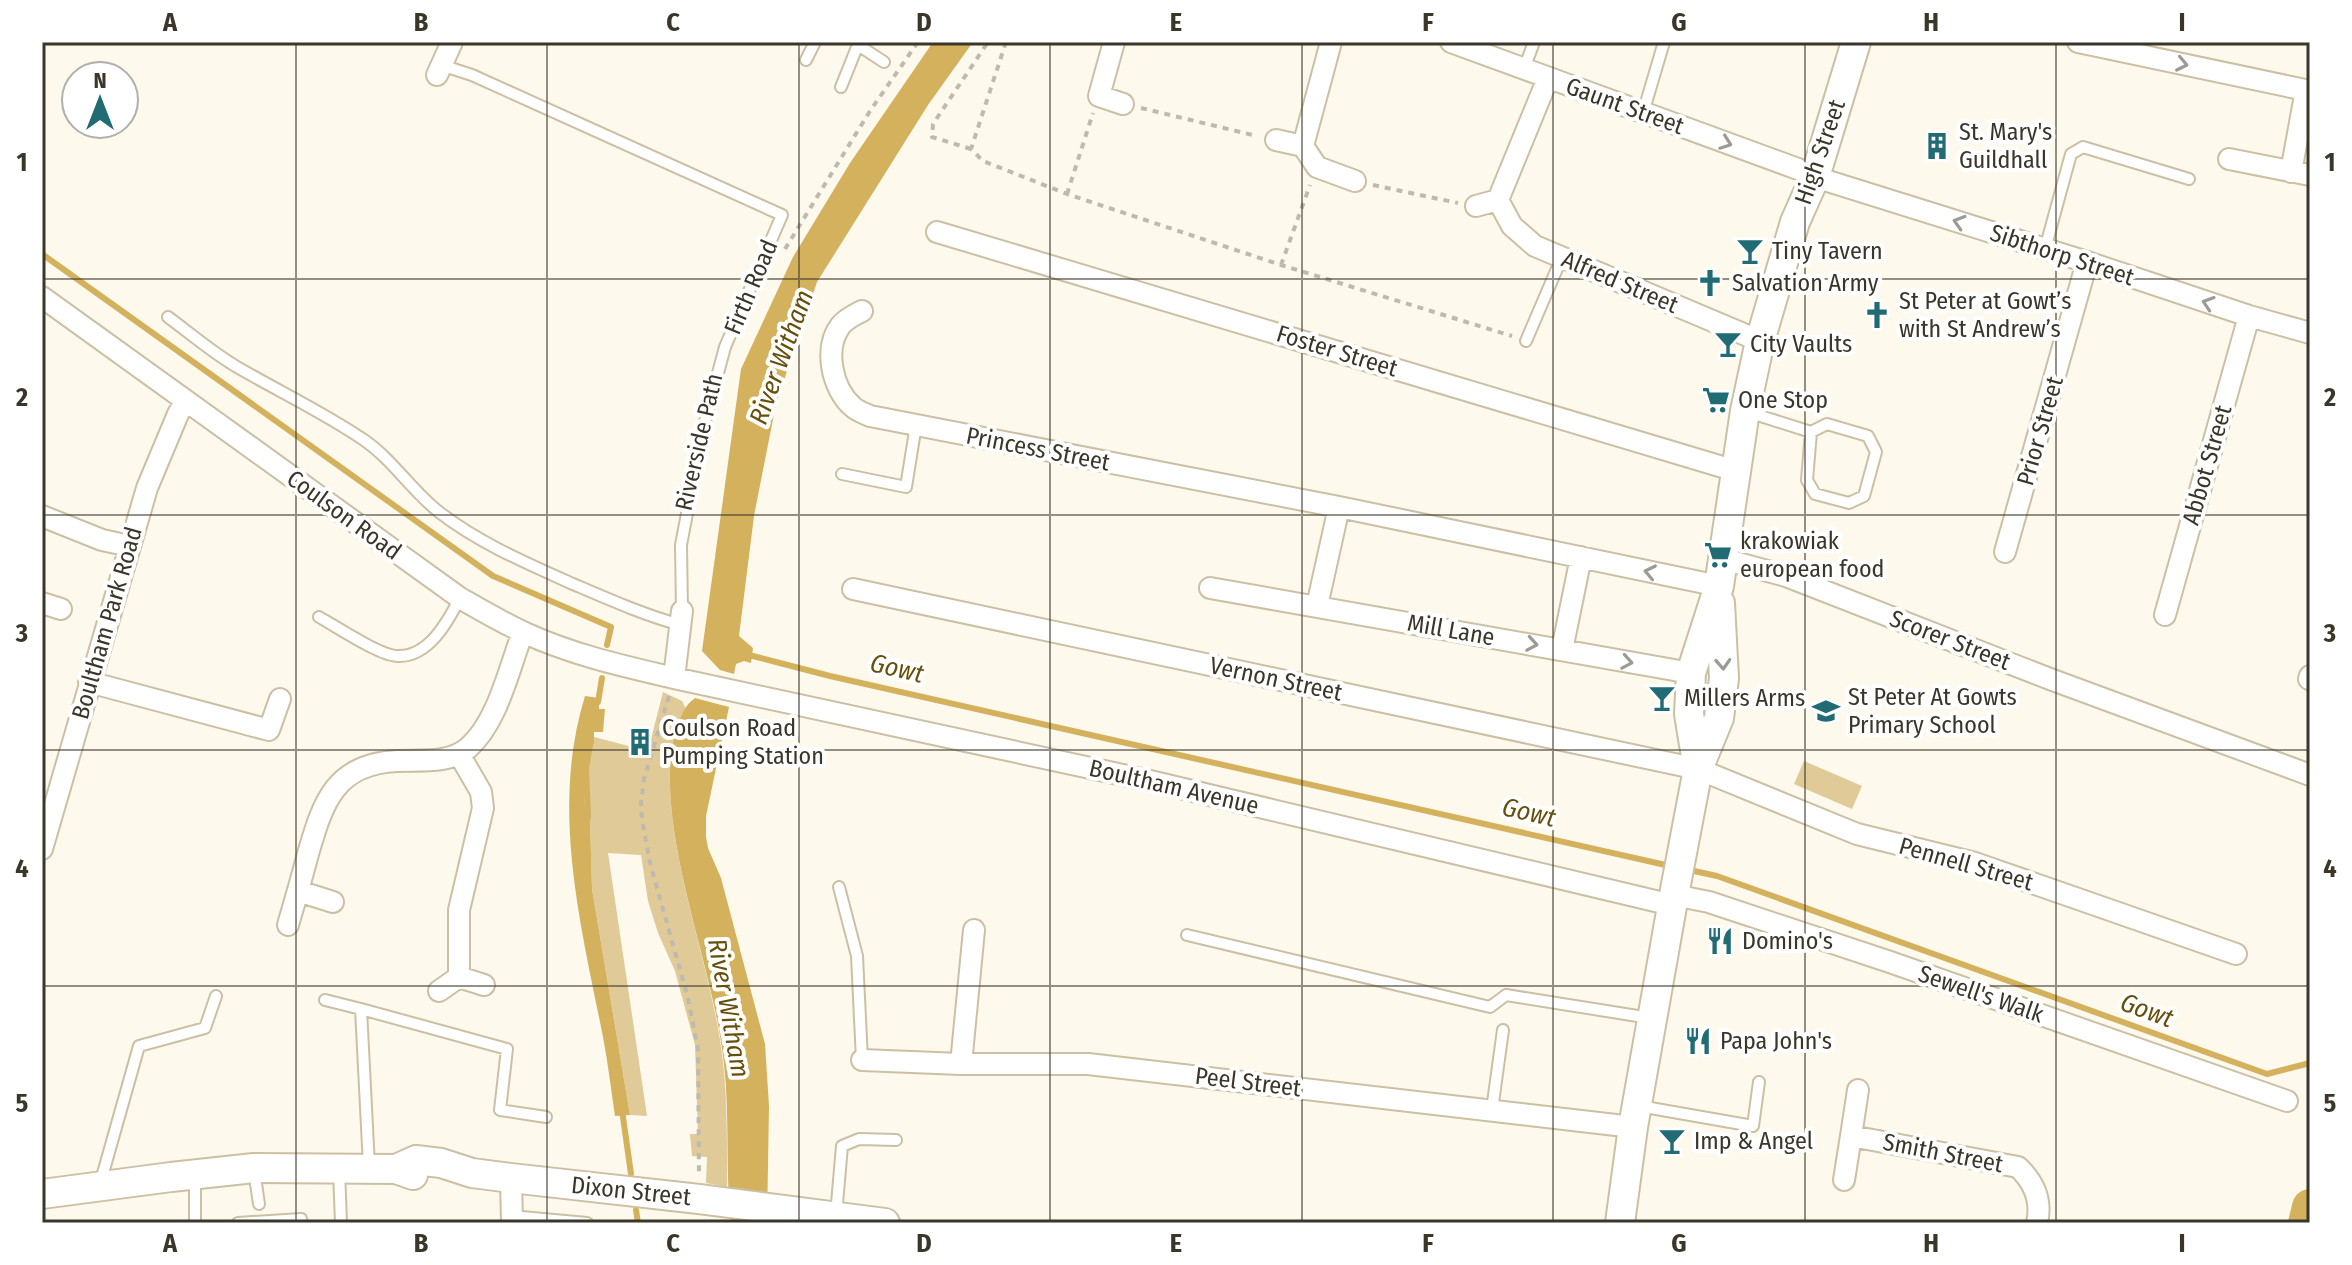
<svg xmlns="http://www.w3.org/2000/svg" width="2352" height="1265" viewBox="0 0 2352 1265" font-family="'Fira Sans Condensed',sans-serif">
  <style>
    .green { fill: #dfca98 }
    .water { fill: #d4b15c }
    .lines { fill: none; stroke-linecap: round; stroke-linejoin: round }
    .stream { stroke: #d4b15c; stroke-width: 6 }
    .river { stroke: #d4b15c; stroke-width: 36 }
    .lane-casing { stroke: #ccc0a4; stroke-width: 14 }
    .street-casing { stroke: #ccc0a4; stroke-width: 24 }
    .secondary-casing { stroke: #ccc0a4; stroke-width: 32 }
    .path { stroke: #bebaae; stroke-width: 4; stroke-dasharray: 6 6; stroke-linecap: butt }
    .lane { stroke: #fff; stroke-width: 10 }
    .street { stroke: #fff; stroke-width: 20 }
    .secondary { stroke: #fff; stroke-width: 28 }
    .oneway { stroke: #9c9a94 }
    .grid { fill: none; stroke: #3a362a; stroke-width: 2; stroke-opacity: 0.55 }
    .labels { text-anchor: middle; stroke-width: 8; stroke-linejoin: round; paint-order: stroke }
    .street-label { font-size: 24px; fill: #3a362a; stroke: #fff }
    .poi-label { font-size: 24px; fill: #3a362a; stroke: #fff; text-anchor: start }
    .water-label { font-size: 26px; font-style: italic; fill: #664f0a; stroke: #fff }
    .neatline { fill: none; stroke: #3a362a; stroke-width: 3 }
    .grid-label { font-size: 26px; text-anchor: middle; font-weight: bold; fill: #3a362a }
  </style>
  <rect width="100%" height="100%" fill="#fef9ed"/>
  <path class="green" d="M663,692l19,9 4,8c-9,18 -16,37 -16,58 -3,82 32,175 47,256 11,54 10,109 10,164l-21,-4 1,-26 -15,-1 -2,-22h8l-3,-89 -20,-74 -17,-38 -10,-32 -7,-46 -33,-2 39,263 -17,-1 -38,-226 -2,-70 -6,-17 1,-45 9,-13v-7l54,14z
    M1804,761l58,25 -10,23 -58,-25z"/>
  <path class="water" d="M933,42h40l-45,63 -111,177 -41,122 -22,112 -15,120 14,12 -2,15 -7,-2 -8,3 -2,10 -14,-4 -18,-19 39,-282 52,-112 57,-94z
    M585,696l14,2v11h6l-2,23h-9v12l-9,14 -1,44 6,17 2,70 38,226 -15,1c-4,-26 -7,-53 -12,-79 -22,-112 -53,-228 -18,-341z
    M695,698l34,9 -23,109v21l2,11 13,30 44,166 4,62 -2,117h-36c-6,-53 -1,-106 -7,-159 -3,-28 -9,-56 -16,-84 -16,-70 -58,-195 -27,-263 4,-9 6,-13 14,-19z"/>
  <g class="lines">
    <path class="stream" d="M42,254l451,322 118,51 -4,18
      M745,654l85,22 840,190
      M598,702l4,-24
      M588,817l-2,-49 4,-23
      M1685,869l32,7 550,198 43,-11
      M622,1110l9,64
      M636,1210l2,13"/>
    <path class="river" d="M2306,1223l4,-16"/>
    <g class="lane-casing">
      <path id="lane" d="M858,45l26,17
        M806,60l9,-18
        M441,65l31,10 310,140 -57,132 -22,82 -22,116 1,66
        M1524,69l10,-27
        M841,87l18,-45
        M1643,113l21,-71
        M2045,249l26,-95 12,-7 106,32
        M168,317c23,17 45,36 69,50 43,25 86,45 127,73 29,20 47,50 75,72 40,31 87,51 134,72 35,15 71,31 108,41
        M1526,341l36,-84
        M1748,412l63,20 16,-8 41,12 8,16 -12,44 -15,7 -34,-9 -8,-14 4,-48
        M842,474l64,13 10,-62
        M319,617c18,10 61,39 79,39 31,1 50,-35 62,-58
        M839,887l18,69 5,104
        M1187,935l303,72 16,-12 144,23
        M325,1000l36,9
        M1639,1106l114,20 6,-44
        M1492,1110l11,-80
        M369,1166l-8,-157 146,40 -7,61 46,7
        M254,1170l5,34
        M339,1170l2,53
        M195,1177v46
        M100,1184l39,-138 66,-18 11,-32
        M836,1215l6,-69 17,-7 37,1
        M511,1216l76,7
        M238,1223l63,-4 1,4"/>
    </g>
    <g class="street-casing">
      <path id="street" d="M1114,42l-15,54 24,8
        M1331,42l-28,104 14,21 38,14
        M1451,42l347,127
        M2078,42l232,49
        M437,75l15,-33
        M1548,78l-50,122 14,26 23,20 225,95
        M1276,140l27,6
        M2229,159l81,16
        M2291,172l15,-82
        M1815,177l272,85 162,54 61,17
        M1476,206l22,-6
        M937,232l799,239
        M42,297l418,301c21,12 43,25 65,35 48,22 98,33 149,45l472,102 526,125
        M862,311c-8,4 -15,7 -21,14 -18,23 -9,64 12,82 4,4 11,6 17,9l469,91 380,79
        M42,516l60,24 28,6
        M2005,552l82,-290
        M1723,559l63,17 264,103 260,96
        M1210,588l481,85
        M853,589l845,180 159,65 118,29 261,91
        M42,603l19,6
        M1317,606l22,-99
        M2165,615l84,-299
        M1562,650l19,-93
        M674,678l8,-67
        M2309,679l1,-3
        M89,682l180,48 11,-31
        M459,754l22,38 2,16 -24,102v67
        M42,849l105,-361 31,-74 7,-12
        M298,891l35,11
        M1674,895l35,7 181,60 397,139
        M288,925c7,-24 14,-48 20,-71 15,-52 27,-90 89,-93 23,-1 52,3 71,-13 30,-26 41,-80 55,-116
        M439,991l20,-14 25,8
        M862,1060l99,4h127l545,63
        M961,1064l13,-134
        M1858,1090l-7,46 167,31c17,16 24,34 19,56
        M511,1178l1,45
        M1844,1180l7,-44"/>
    </g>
    <g class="secondary-casing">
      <path id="secondary" d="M1698,769l-9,-55 2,-41 28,-87 26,-175 15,-70 35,-119 20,-45 41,-135
        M396,1169l20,-9 25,3 31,10 39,5 188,21 186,24
        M42,1194l129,-17 83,-9 142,1 17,6
        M1620,1223l13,-96 41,-232 24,-126 21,-51 5,-40 -4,-75"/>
    </g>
    <path class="path" d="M1006,42l-35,107 12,12 84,33 214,71 231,71
      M1141,108l116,28
      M971,149l-39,-12 1,-13 55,-82
      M1373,185l85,18
      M1067,194l26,-81
      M785,249l85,-138 48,-69
      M1281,265l29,-80
      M669,696l-25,83 -3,24 1,16 8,44 38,135 10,51 1,127"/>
    <use href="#lane" class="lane"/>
    <use href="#street" class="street"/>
    <use href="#secondary" class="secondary"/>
  </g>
  <defs><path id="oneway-chevron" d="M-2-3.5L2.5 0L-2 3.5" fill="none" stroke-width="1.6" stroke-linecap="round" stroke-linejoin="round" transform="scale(2)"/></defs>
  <g class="oneway">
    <use href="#oneway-chevron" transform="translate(2182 64) rotate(12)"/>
    <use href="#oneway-chevron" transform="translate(1726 143) rotate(20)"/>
    <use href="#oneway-chevron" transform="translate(1959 222) rotate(-163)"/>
    <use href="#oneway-chevron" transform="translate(2208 303) rotate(-162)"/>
    <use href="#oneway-chevron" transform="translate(1650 572) rotate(-168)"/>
    <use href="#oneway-chevron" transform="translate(1532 644) rotate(10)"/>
    <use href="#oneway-chevron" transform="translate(1627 662) rotate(10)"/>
    <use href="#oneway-chevron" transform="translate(1723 664) rotate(87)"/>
  </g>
  <path class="grid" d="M296,42v1181M547,42v1181M799,42v1181M1050,42v1181M1302,42v1181M1553,42v1181M1805,42v1181M2056,42v1181M42,279h2268M42,515h2268M42,750h2268M42,986h2268"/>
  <defs>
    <g id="building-bare" transform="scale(2.16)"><path d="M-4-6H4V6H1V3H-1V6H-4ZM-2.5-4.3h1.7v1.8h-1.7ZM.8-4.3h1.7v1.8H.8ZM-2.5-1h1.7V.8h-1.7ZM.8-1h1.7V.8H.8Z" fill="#216b75" stroke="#fff" stroke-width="2.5" paint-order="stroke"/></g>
    <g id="bar-bare" transform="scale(2.16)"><path d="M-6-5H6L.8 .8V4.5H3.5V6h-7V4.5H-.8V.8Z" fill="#216b75" stroke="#fff" stroke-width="2.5" paint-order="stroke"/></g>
    <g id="church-bare" transform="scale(2.16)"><path d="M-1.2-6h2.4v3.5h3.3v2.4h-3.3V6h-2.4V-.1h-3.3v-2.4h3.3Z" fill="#216b75" stroke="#fff" stroke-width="2.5" paint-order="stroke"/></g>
    <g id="supermarket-bare" transform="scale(2.16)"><path d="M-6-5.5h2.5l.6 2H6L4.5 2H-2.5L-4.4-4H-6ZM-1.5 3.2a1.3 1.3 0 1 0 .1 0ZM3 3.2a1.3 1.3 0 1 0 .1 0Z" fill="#216b75" stroke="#fff" stroke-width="2.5" paint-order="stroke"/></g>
    <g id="school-bare" transform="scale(2.16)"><path d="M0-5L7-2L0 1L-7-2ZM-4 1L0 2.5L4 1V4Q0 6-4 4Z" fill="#216b75" stroke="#fff" stroke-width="2.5" paint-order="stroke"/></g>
    <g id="restaurant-bare" transform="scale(2.16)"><path d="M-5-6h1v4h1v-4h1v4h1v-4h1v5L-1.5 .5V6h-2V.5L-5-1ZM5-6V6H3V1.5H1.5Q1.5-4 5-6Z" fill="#216b75" stroke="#fff" stroke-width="2.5" paint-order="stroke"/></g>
  </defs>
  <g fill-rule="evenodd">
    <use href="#building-bare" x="1937" y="146"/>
    <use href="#bar-bare" x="1750" y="251"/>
    <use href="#church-bare" x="1710" y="283"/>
    <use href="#church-bare" x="1877" y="315"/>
    <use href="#bar-bare" x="1728" y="344"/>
    <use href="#supermarket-bare" x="1716" y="400"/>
    <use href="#supermarket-bare" x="1718" y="555"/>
    <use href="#bar-bare" x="1662" y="698"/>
    <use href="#school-bare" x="1826" y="711"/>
    <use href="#building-bare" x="640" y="742"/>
    <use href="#restaurant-bare" x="1720" y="941"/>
    <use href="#restaurant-bare" x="1698" y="1041"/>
    <use href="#bar-bare" x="1672" y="1141"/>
  </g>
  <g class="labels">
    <g class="street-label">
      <text transform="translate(1625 106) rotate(20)" y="8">Gaunt Street</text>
      <text transform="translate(1820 152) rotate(-71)" y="8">High Street</text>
      <text transform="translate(2062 255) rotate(18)" y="8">Sibthorp Street</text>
      <text transform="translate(1620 282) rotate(23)" y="8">Alfred Street</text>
      <text transform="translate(751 287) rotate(-67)" y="8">Firth Road</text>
      <text transform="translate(1337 351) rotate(17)" y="8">Foster Street</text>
      <text transform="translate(2040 431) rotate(-74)" y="8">Prior Street</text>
      <text transform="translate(699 442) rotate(-77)" y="8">Riverside Path</text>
      <text transform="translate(1038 449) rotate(11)" y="8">Princess Street</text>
      <text transform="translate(2207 465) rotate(-74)" y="8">Abbot Street</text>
      <text transform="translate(344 515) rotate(36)" y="8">Coulson Road</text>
      <text transform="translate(107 623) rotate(-74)" y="8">Boultham Park Road</text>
      <text transform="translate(1451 630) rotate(10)" y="8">Mill Lane</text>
      <text transform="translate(1950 640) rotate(21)" y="8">Scorer Street</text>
      <text transform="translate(1276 679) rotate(12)" y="8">Vernon Street</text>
      <text transform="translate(1174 787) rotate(13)" y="8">Boultham Avenue</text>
      <text transform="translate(1966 864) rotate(16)" y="8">Pennell Street</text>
      <text transform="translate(1981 994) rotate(19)" y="8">Sewell's Walk</text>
      <text transform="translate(1248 1082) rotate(7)" y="8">Peel Street</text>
      <text transform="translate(1943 1153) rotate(11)" y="8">Smith Street</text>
      <text transform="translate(631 1191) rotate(6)" y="8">Dixon Street</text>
    </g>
    <g class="poi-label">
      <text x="1959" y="140">St. Mary's<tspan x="1959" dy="28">Guildhall</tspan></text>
      <text x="1772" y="259">Tiny Tavern</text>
      <text x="1732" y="291">Salvation Army</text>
      <text x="1899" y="309">St Peter at Gowt’s<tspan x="1899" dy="28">with St Andrew’s</tspan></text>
      <text x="1750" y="352">City Vaults</text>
      <text x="1738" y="408">One Stop</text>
      <text x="1740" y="549">krakowiak<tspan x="1740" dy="28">european food</tspan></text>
      <text x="1848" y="705">St Peter At Gowts<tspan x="1848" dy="28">Primary School</tspan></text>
      <text x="1684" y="706">Millers Arms</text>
      <text x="662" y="736">Coulson Road<tspan x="662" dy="28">Pumping Station</tspan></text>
      <text x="1742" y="949">Domino's</text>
      <text x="1720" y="1049">Papa John's</text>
      <text x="1694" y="1149">Imp &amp; Angel</text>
    </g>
    <g class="water-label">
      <text transform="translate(781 357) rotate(-70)" y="9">River Witham</text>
      <text transform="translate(897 668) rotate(13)" y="9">Gowt</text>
      <text transform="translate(1529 812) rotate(13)" y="9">Gowt</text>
      <text transform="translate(729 1008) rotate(80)" y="9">River Witham</text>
      <text transform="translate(2147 1010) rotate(20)" y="9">Gowt</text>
    </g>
  </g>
  <rect width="2352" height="1265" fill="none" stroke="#ffffff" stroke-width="88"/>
  <g transform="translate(100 100)"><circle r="38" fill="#ffffff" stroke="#b0afaa" stroke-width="2"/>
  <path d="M0-6L14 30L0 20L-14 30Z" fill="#216b75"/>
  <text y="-12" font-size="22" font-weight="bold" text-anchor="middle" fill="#3a362a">N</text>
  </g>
  <rect x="44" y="44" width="2264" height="1177" class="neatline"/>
  <g class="grid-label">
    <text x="170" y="31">A</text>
    <text x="421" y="31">B</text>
    <text x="673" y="31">C</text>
    <text x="924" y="31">D</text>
    <text x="1176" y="31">E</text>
    <text x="1428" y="31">F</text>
    <text x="1679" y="31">G</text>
    <text x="1931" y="31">H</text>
    <text x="2182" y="31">I</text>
    <text x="22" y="171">1</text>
    <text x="2330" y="171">1</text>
    <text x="22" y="406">2</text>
    <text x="2330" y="406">2</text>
    <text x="22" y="642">3</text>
    <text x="2330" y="642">3</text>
    <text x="22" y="877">4</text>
    <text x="2330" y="877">4</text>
    <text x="22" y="1112">5</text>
    <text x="2330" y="1112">5</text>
    <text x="170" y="1252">A</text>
    <text x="421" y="1252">B</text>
    <text x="673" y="1252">C</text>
    <text x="924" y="1252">D</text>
    <text x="1176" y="1252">E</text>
    <text x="1428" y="1252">F</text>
    <text x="1679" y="1252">G</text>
    <text x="1931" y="1252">H</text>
    <text x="2182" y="1252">I</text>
  </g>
</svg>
